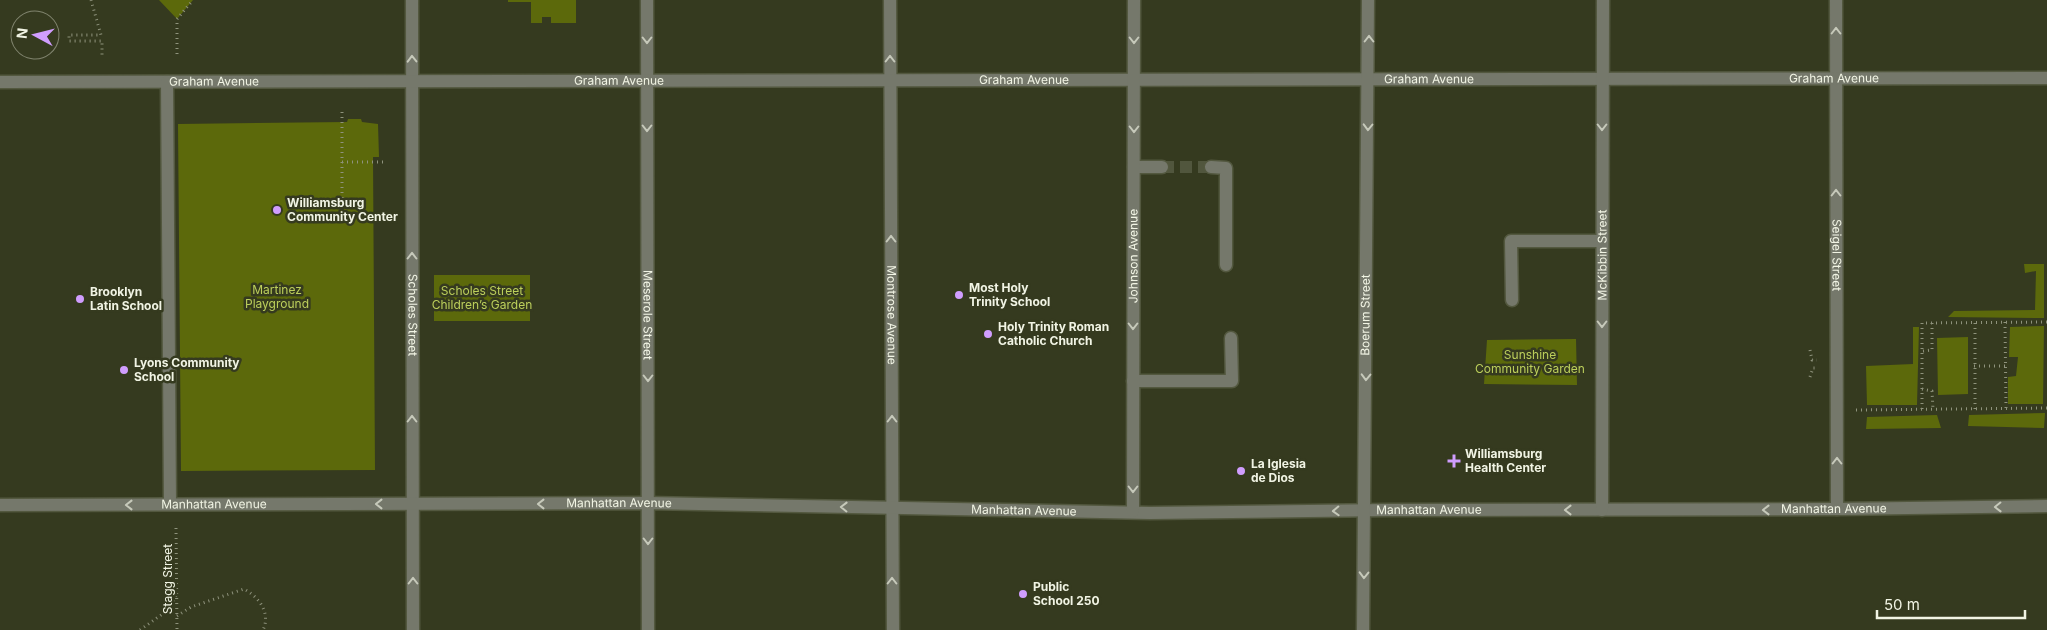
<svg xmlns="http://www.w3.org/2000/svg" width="2047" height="630" viewBox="0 0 2047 630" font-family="Inter,sans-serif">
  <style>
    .green { fill: #5c690b }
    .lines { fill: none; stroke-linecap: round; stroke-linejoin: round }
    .minor-tunnel { stroke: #51563d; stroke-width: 12; stroke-dasharray: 12 6; stroke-linecap: butt }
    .minor-casing { stroke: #53583f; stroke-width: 15 }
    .path { stroke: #8f937d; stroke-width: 3; stroke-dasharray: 1 4; stroke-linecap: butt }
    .minor { stroke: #75786b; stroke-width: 12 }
    .oneway { stroke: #c6c9ba }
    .poi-dot { fill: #d09dfe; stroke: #353a1f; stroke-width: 2 }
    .labels { text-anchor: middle; stroke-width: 5; stroke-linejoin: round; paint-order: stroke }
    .street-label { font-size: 12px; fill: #f1f4e4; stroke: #353a1f }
    .poi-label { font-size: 12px; font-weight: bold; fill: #f1f4e4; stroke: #353a1f; text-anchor: start }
    .park-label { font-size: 12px; fill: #bccf5b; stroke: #353a1f }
  </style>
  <rect width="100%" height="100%" fill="#353a1f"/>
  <path class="green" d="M159,0h34l-16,19z
    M508,0h68v23h-25v-6h-9v6h-11v-21h-23z
    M348,119h13l1,3 16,2 1,33h-6l2,313 -194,1 -3,-347 169,-2z
    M2024,264h20v54l-96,-1 6,-6 81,-1 1,-39 -11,2z
    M434,275h96v46h-96z
    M2044,326l-1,78h-35v-27l8,-1 2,-19h-9l1,-30z
    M1913,327h6l-2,78h-50l-1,-39 47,-2z
    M1968,337v57l-30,1 -1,-57z
    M1576,339l1,46 -93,-1 3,-44z
    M2045,413l-1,15 -76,-2 1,-11z
    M1937,415l4,13 -75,1 1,-12z"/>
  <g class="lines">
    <path class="minor-tunnel" d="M1162,167h49"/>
    <g class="minor-casing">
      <g id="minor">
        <path id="s1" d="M412,0l1,630"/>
        <path id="s2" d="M647,0l1,630"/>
        <path id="s3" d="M890,0l3,630"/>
        <path id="s4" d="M1836,0l1,509"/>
        <path id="s5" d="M0,82l2047,-4"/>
        <path d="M167,82l3,422"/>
        <path d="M1134,167h28"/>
        <path d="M1211,167l15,1v97"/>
        <path d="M1512,300l-1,-59h91"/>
        <path d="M1133,381h99l-1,-43"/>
        <path id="s6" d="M0,505l648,-2 502,10 237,-3 450,-1 210,-3"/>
        <path id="s7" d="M1602,510l1,-510"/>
        <path id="s8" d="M1133,511l1,-511"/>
        <path id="s9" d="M1363,630l5,-630"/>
      </g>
    </g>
    <path class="path" d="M91,0l10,35h-32v6h33v14
      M177,54v-35l16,-19
      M342,162h44
      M342,198v-88
      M2005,322l1,86
      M1975,323v86
      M1810,350l2,10h5
      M1923,351l9,-1v-27
      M1974,366h31
      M1810,377l3,-9h4
      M1922,389l10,2 1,18
      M1922,409v-86l125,-1
      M1856,410l191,-2
      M176,528l1,102
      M177,616l14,-9 53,-18c15,8 27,24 19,41
      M140,630l28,-20 8,-14"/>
    <use href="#minor" class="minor"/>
  </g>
  <defs><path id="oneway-chevron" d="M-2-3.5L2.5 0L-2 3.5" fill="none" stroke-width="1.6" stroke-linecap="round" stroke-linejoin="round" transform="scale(1.25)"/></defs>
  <g class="oneway">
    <use href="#oneway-chevron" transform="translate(1836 31) rotate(-90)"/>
    <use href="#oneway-chevron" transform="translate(1369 39) rotate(-90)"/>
    <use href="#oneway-chevron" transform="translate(647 40) rotate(90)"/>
    <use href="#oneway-chevron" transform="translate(1134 40) rotate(90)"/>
    <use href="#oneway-chevron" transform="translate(412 59) rotate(-91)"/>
    <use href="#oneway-chevron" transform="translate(890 59) rotate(-90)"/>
    <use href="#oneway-chevron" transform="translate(1368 127) rotate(91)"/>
    <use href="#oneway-chevron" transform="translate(1602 127) rotate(90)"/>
    <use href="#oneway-chevron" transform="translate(647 128) rotate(90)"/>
    <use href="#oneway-chevron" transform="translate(1134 129) rotate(90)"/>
    <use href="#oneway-chevron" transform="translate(1836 193) rotate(-90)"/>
    <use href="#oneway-chevron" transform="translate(891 239) rotate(-90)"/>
    <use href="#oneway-chevron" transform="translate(412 256) rotate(-90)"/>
    <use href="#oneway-chevron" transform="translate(1602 324) rotate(90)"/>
    <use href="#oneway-chevron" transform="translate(1133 326) rotate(90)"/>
    <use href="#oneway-chevron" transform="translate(1366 377) rotate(91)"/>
    <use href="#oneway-chevron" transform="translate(648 378) rotate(90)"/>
    <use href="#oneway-chevron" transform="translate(412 419) rotate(-90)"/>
    <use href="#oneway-chevron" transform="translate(892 419) rotate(-90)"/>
    <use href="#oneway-chevron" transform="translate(1837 461) rotate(-90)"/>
    <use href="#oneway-chevron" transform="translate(1133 489) rotate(90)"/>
    <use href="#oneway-chevron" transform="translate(379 504) rotate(180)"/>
    <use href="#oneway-chevron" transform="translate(541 504) rotate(180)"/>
    <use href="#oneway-chevron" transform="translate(129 505) rotate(180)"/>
    <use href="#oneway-chevron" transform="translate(844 507) rotate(-179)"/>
    <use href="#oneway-chevron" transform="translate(1998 507) rotate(179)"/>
    <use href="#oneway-chevron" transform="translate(1568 510) rotate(-180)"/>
    <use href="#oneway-chevron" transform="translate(1766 510) rotate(180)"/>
    <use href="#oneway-chevron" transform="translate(1336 511) rotate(178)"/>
    <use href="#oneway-chevron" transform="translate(648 541) rotate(90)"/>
    <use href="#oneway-chevron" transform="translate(1364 575) rotate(91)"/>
    <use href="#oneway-chevron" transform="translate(413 581) rotate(-90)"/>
    <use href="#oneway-chevron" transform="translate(892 581) rotate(-90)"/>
  </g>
  <g class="poi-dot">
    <circle cx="277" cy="210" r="5"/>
    <circle cx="959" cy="295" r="5"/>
    <circle cx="80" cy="299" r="5"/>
    <circle cx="988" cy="334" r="5"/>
    <circle cx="124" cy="370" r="5"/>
    <path d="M1451.5 453.5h5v5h5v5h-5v5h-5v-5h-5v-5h5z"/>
    <circle cx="1241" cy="471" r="5"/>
    <circle cx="1023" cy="594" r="5"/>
  </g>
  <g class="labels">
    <g class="street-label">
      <text dy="4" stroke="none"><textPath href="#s5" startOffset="1834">Graham Avenue</textPath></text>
      <text dy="4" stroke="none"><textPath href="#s5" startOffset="1429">Graham Avenue</textPath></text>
      <text dy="4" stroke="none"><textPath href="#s5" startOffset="619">Graham Avenue</textPath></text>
      <text dy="4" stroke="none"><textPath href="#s5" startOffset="1024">Graham Avenue</textPath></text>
      <text dy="4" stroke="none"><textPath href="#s5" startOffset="214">Graham Avenue</textPath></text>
      <text dy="4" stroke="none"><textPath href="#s7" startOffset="255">McKibbin Street</textPath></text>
      <text dy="4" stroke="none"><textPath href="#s4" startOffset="255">Seigel Street</textPath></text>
      <text dy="4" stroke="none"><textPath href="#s8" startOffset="255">Johnson Avenue</textPath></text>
      <text dy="4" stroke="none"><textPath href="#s1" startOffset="315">Scholes Street</textPath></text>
      <text dy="4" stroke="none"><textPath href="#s2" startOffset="315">Meserole Street</textPath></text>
      <text dy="4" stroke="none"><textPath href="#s3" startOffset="315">Montrose Avenue</textPath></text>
      <text dy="4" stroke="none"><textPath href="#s9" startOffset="315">Boerum Street</textPath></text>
      <text dy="4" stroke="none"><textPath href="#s6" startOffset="214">Manhattan Avenue</textPath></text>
      <text dy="4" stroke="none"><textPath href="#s6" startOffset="619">Manhattan Avenue</textPath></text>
      <text dy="4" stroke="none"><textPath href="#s6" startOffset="1834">Manhattan Avenue</textPath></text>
      <text dy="4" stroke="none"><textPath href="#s6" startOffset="1024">Manhattan Avenue</textPath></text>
      <text dy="4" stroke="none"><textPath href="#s6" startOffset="1429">Manhattan Avenue</textPath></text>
      <text transform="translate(168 579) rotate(-90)" y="4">Stagg Street</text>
    </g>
    <g class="poi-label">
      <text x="287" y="207">Williamsburg<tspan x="287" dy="14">Community Center</tspan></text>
      <text x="969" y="292">Most Holy<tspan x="969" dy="14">Trinity School</tspan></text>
      <text x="90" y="296">Brooklyn<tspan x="90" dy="14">Latin School</tspan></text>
      <text x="998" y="331">Holy Trinity Roman<tspan x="998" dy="14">Catholic Church</tspan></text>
      <text x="134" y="367">Lyons Community<tspan x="134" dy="14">School</tspan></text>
      <text x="1465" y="458">Williamsburg<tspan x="1465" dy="14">Health Center</tspan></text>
      <text x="1251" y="468">La Iglesia<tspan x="1251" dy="14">de Dios</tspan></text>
      <text x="1033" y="591">Public<tspan x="1033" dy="14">School 250</tspan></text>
    </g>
    <g class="park-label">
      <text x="277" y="294">Martinez<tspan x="277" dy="14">Playground</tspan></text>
      <text x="482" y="295">Scholes Street<tspan x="482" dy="14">Children’s Garden</tspan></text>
      <text x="1530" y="359">Sunshine<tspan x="1530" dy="14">Community Garden</tspan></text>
    </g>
  </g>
  <g transform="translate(35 35) rotate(277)"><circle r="24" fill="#353a1f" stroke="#80846e"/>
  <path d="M0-4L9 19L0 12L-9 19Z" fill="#d09dfe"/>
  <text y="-8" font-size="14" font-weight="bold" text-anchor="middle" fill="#f1f4e4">N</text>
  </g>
  <path d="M1877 610v8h148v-8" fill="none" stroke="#f1f4e4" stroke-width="2.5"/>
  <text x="1884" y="610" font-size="15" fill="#f1f4e4" stroke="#353a1f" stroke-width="4" paint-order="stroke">50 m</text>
</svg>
